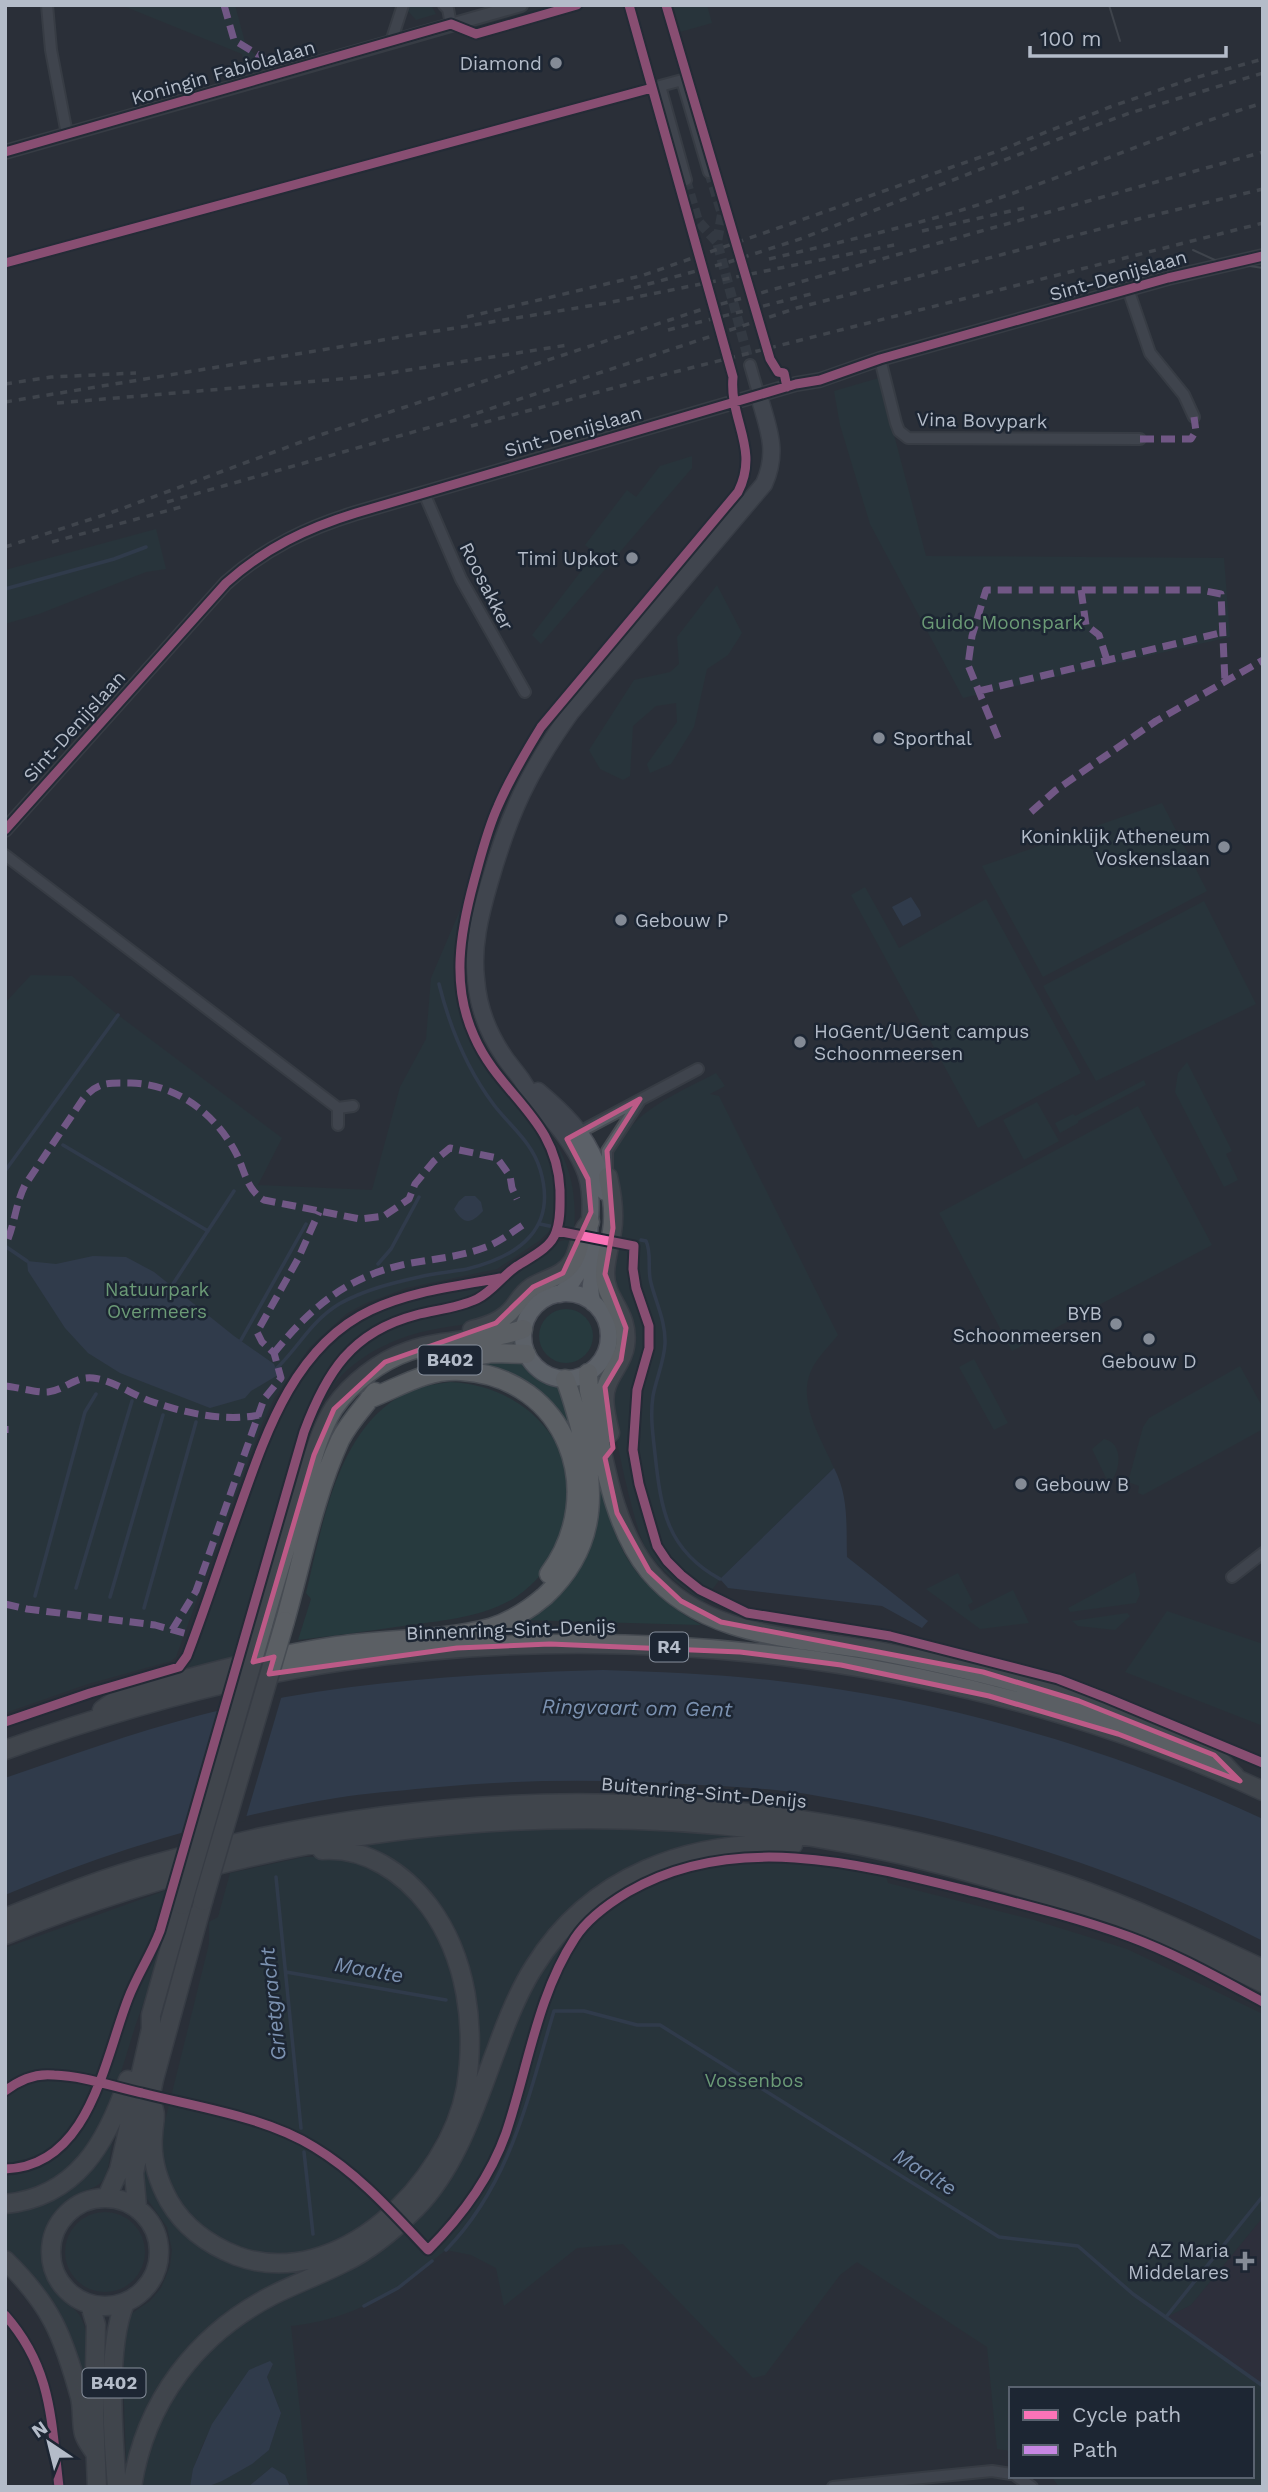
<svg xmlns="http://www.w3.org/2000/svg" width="1268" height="2492" viewBox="0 0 1268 2492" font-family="'Work Sans',sans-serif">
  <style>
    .medical { fill: #31303e }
    .green { fill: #273a3e }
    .water { fill: #384963 }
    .pier { fill: #2a3038 }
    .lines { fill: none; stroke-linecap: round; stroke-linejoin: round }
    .stream { stroke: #384963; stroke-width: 3.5 }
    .minor-tunnel { stroke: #3f454e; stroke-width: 10; stroke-dasharray: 10 5; stroke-linecap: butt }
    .minor-casing { stroke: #484c53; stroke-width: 14 }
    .tertiary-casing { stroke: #484c53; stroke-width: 16 }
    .primary-casing { stroke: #484c55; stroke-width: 19 }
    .trunk-casing { stroke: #474c53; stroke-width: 21 }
    .minor { stroke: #5a5e66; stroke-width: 10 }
    .tertiary { stroke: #5a5e66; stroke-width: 12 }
    .primary { stroke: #5c6168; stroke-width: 16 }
    .trunk { stroke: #5b5f64; stroke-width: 18 }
    .tram { stroke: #595d64; stroke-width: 2 }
    .rail { stroke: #595d64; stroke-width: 3.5; stroke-dasharray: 7 7; stroke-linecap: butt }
    .trunk-bridge-casing { stroke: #474c53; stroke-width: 21; stroke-linecap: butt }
    .trunk-bridge { stroke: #5b5f64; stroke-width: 18 }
    .quiet { stroke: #c787e3; stroke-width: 7; stroke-dasharray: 14 7; stroke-linecap: butt }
    .cycleway-casing { stroke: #1d2633; stroke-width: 13 }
    .cycleway { stroke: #fb73b8; stroke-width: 9 }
    .marked { fill: none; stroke: #bc5a87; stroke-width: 5; stroke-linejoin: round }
    .poi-dot { fill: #848b96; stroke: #1d2633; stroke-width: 2.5 }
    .labels { text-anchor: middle; stroke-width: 5; stroke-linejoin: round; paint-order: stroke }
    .shield { fill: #1d2633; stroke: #878f9c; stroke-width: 2 }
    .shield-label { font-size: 18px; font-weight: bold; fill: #b4bcc9 }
    .poi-label { font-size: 19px; fill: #b4bcc9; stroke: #1d2633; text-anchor: end }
    .street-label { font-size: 19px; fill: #b4bcc9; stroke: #1d2633 }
    .park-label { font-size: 19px; fill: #6b9a76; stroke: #1d2633 }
    .water-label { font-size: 21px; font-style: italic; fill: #7c92b1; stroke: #1d2633 }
  </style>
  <rect width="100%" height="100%" fill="#2a3038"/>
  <path class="medical" d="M1263,2217v169l-97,-69 25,-12z"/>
  <path class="green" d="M113,5h122l11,41 17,16 -18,6 -3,-14 -121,-49z
    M410,5h21l5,9 -20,6 -8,-9z
    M672,5h35l5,18 -32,9z
    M879,378l47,178 298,2 6,79 -267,61 -93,-174 -30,-99 -6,-34z
    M692,456v12l-151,176 -9,-9 63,-82 -10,-8 42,-55 9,7 24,-31z
    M156,529l10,40 -20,3 -107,42 -34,10v-54z
    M717,585l25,48 -14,22 -21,14 -13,58 -23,37 -21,9 -3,-9 30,-42 -1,-19 -20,3 -23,20 -3,50 -7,4 -23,-11 -11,-19 45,-70 36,-8 9,-8 -2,-27z
    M1162,803l45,88 -164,86 -61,-111z
    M865,887l34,61 87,-49 95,174 -103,55 -127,-233z
    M464,901c-16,71 -10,116 29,178l9,-6c43,51 78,84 72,156l-19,-3 -16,15 -42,28 -91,19 -40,15 -20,11 -36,33 -35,50 -14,29 -85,231 -5,4 -83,23 -83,29v-710l26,-28 41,1 46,39 164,123 -24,47 114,5 28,-103 26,-48 5,-61z
    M1204,901l52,103 -160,77 -53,-95z
    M1187,1062l45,89 -6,3 12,26 -14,7 -49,-95 3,-19z
    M716,1073l9,13 -15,8 9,2 119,239c-8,10 -18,20 -24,30 -20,33 7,73 20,103l-114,111 -17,23c-22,-15 -44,-32 -58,-55 -10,-18 -38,-138 -34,-157 2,-9 11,-20 16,-28l-16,-88 4,-89 -2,-33c21,-42 63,-58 103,-79z
    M1144,1080l2,5 -68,36v2l-18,10 -5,-10 18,-9 2,2z
    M1037,1102l22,39 -35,19 -21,-40z
    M1138,1106l74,139 -200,106 -73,-138z
    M565,1240l7,1c-13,34 -21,24 -45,41 -14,9 -20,25 -34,33 -15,9 -36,10 -52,13 -37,6 -73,21 -100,48 -31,30 -38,88 -54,127 21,-74 34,-150 116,-181 25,-9 55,-9 78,-21 10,-6 15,-15 23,-22 15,-15 36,-24 53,-37z
    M493,1282l-9,9 -16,9 -67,17 -29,14 -24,18 -25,31 -22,51 -66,228 -58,13 13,-15c15,-44 31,-87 46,-131 28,-78 54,-171 133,-212 38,-19 84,-24 124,-32z
    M539 1336a27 27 0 1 1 54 0a27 27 0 1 1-54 0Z
    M493,1359l30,1 16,17 22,7 20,76v56l-23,-98 -98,-52z
    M974,1359l34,64 -14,7 -35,-63z
    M1240,1366l23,42v21l-120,66 -5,-2 1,-7 -11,-4 15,-55 6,-9z
    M450,1382c56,2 107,38 119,95 4,19 -3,39 -8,57 -2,6 -3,14 -6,20 -8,17 -28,37 -44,46 -32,18 -72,21 -108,26 -35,5 -70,10 -105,14l13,-41 -5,-6c17,-69 31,-167 102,-201 13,-6 28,-8 42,-10z
    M1104,1439c20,4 17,32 5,45l-17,-35z
    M597,1459c13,82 31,124 104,166l-179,-5 21,-13z
    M1135,1572l5,22 -4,9 -66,9 -2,-4z
    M958,1573l15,29 -5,3 3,6 42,-21 16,33 -49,6 -54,-40z
    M1167,1611l96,33v82l-138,-54z
    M1127,1613l3,3 -15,14 -37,-4 -6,-5z
    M557,1826l91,2 112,9 -49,6 -145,73 -94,179 4,-36 -34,-148 -99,-65 133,-16z
    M765,1851l38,3 80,12 5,17 146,37 93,29 136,65v203l-72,88 -24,12 96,69v101h-204l-8,-11h201v-87h-241v62l-14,-2 -10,-102 -130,-85 -17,13 -75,100 -12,3 -130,-134 -46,4 -73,58 -8,-38 -25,-13 -25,-5c-51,40 -88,69 -155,76l17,161h-18v-4l-18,-16 -24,20h-53l14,-1 60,-36 12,-37 -14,-36 6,-13 -24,6c-26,41 -50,66 -59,117h-50l11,-47 26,-53 34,-41 44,-33 118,-58 168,-285c41,-59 84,-91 154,-110 23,-5 48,-6 70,-9z
    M304,1857c24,0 46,1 68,10 81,35 105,156 81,233 -21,67 -86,148 -160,154 -21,2 -43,-3 -63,-11 -33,-12 -61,-49 -67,-84 -1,-8 0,-18 -1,-26l47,-189v-22l9,-5 12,-44z
    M167,1890c-3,10 -7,20 -8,31 -2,10 1,21 -1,32 -4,26 -16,52 -24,77 -21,67 -42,160 -129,165v-247z
    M113,2138c-3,12 -3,32 -10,42 -4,6 -11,8 -18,11 -19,9 -37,24 -41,46 -4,19 -1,41 13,56 9,10 23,17 27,32 8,23 3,50 3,75l-53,-119 -29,-32v-39l71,-27 19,-18z
    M148,2150l59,100 114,14 -75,38 -28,18 -30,30 -61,136 -4,-110 3,-51 5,-11 19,-13 11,-13 9,-22 2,-16 -5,-23 -22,-31 -4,-15z
    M65 2252a40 40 0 1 1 80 0a40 40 0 1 1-80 0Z"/>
  <path class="water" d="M911,897l9,14 1,5 -18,10 -11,-19z
    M465,1196h10l6,6 2,9c-12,13 -19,14 -29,-2l5,-8z
    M93,1256l33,1 28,15 80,64 40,28 4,11 -27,16 -6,7 -35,10 -90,-35 -32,-20 -23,-25 -37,-57 -1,-10 29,3z
    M834,1468c15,29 12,57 13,89l81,64 -6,7 -40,-22 -154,-18 -8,-9z
    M603,1670c58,2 117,4 175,11 167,19 333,67 485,138v122c-138,-72 -292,-119 -445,-145 -39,-7 -78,-9 -117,-11 -92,-6 -183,-6 -274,3 -30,3 -61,5 -91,10 -113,19 -225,52 -331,97v-117c64,-22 127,-45 192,-62 133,-34 269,-42 406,-46z
    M270,2361l3,3 -6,13 14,36 -12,37 -17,14 -30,17 -13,5 -19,1 3,-18 19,-45 37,-54z
    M272,2467l13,8 5,12h-42z"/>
  <path class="pier" d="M282,1695l-37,126 -61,15 37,-129z"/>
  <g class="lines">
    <path class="stream" d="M5,589l109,-30 32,-12
      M63,1145l145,86
      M5,1171l113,-156
      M540,1224l14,3
      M641,1240l5,1c6,12 1,28 5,42 5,20 15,39 14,61 -1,18 -9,35 -12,52 -3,20 0,39 2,58 6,56 12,96 65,125
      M5,1246l22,15
      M378,1264l13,-15 28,-52
      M171,1287l63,-96
      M241,1340l65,-116
      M276,1369c23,-22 34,-47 63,-65 25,-14 53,-21 80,-27 16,-4 32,-5 48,-8 53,-13 91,-41 73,-100 -8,-27 -30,-43 -46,-64 -28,-37 -44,-77 -55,-121
      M76,1588l56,-187
      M35,1596l50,-184 11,-18
      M110,1597l53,-182
      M144,1608l52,-186
      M276,1877l25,251
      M286,1972l160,28
      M304,2152l9,82
      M446,2250c65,-67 82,-153 108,-239h30l53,14h23l339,212 79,9 55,48 130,92
      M364,2306l34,-18 34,-27
      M1166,2317l97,-121"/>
    <path class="minor-tunnel" d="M709,172l13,42 -5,28 33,123
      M686,180l12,41 19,21"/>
    <g class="minor-casing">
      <path id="minor" d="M47,5l4,45 16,84
        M444,5l4,4 3,15
        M391,42l12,-37
        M686,79l-26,7 26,94
        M682,80l27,92
        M1128,289l22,64 34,42 10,22
        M880,359l16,64 3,8 9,7 232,1
        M750,365l9,31
        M424,493l37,86 64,113
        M5,855l333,253v17
        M338,1108l15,-2
        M574,1135l124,-66
        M607,1181v-30l32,-49
        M1232,1577l31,-24
        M1016,2476l16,11
        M833,2487l159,-16 19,3"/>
    </g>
    <g class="tertiary-casing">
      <path id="tertiary" d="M5,152l516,-147
        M5,830l221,-247c39,-35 81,-55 130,-70l365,-107 75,-22 24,-4 60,-21 288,-81 95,-22"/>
    </g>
    <g class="primary-casing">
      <path id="primary" d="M538,1091c26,22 46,41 59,74 3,8 7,17 8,27
        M523 1336a43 43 0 1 1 86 0a43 43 0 1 1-86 0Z
        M560,1294c19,-15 26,-36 29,-60 2,-23 4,-47 -6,-68 -11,-25 -30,-45 -47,-65 -6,-7 -10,-14 -15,-22 -5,-7 -11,-14 -16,-21 -16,-23 -27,-51 -29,-79 -4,-32 4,-64 13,-95 20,-70 39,-112 82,-172l193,-228c15,-33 4,-56 -5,-88
        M593,1303c-8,-17 5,-41 10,-58"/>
    </g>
    <g class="trunk-casing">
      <path id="trunk" d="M608,1177c4,17 7,36 4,54 -2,14 -7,29 -7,43 0,27 25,38 20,72 -2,15 -13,25 -18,39 -6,14 0,34 3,48
        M472,1330c16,-4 31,-9 42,-23 6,-8 9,-14 18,-20 15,-9 31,-10 41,-26 8,-14 5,-26 17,-39
        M436,1362l56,-9 34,1
        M588,1373l1,18c14,59 21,132 60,180 56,68 150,66 229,80 94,18 187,41 275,78 18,8 49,16 63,28 7,6 13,13 19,19
        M369,1399c31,-12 57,-30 92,-28 106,6 148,122 88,203
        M285,1621c17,-60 29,-124 55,-181 9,-18 23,-32 35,-48
        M263,1625c13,-46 27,-92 41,-137 8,-27 15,-56 30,-80 17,-25 46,-47 75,-57 37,-13 78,-9 114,-22
        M102,1710l18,-13c72,-20 143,-40 217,-51 51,-8 104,-5 153,-18 19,-6 40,-19 55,-32 48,-45 52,-96 38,-156 -5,-21 -10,-41 -18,-61
        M5,1750c111,-40 222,-72 338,-89 305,-45 640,-1 920,130
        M5,1918c51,-21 101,-41 154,-55 299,-86 611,-79 906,21 68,23 133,54 198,85
        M5,1935c297,-122 635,-153 946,-68 107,29 212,68 312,116
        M150,2099c8,19 4,17 3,36 -2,22 5,46 16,66 15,26 40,44 68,55 102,37 212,-74 229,-168 10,-61 1,-131 -37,-182 -25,-33 -63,-59 -107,-56
        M107,2197l12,-27 32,-141v-14l31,-110
        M51 2252a54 54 0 1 1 108 0a54 54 0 1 1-108 0Z
        M5,2204c72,-7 102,-62 123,-124
        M137,2207l-3,-34 20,-94 49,-178
        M5,2260c46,45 58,75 75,137 3,12 1,26 4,37 2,7 8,14 11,19
        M90,2305l6,20 -2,89 3,73
        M117,2487c-4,-49 -11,-140 8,-184
        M132,2487c13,-86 65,-153 141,-192 24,-12 49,-21 72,-33 27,-13 50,-33 71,-54 42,-43 60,-105 81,-160 10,-28 21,-56 37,-81 56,-91 156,-128 259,-122"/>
    </g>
    <use href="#minor" class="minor"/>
    <use href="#tertiary" class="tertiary"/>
    <use href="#primary" class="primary"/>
    <use href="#trunk" class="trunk"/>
    <path class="tram" d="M1109,5l11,36
      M1193,250l24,11 46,7"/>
    <path class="rail" d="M922,231l102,-23
      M769,259c76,-18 153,-35 227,-60 90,-30 176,-69 267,-96
      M634,288l95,-26 74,-24 266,-103 61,-22 133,-40
      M467,317l177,-42 354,-124 112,-44 81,-28 72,-20
      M668,330l143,-36
      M5,384l46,-7 85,-4
      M5,402l602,-99 292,-59
      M57,403l307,-26 204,-32
      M471,426l176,-47 616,-156
      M167,502l292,-83 338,-111 345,-90 121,-29
      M52,542l129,-35
      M5,547l105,-34 210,-78 380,-125 563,-158"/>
    <g class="trunk-bridge-casing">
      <path id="trunk-bridge" d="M203,1901l82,-280
        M182,1905l81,-280"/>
    </g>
    <use href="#trunk-bridge" class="trunk-bridge"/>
    <path class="quiet" d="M224,5l10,35 29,18 6,19
      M1140,439h51l5,-8 -2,-14
      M1081,590l5,35 13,10 8,25
      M979,691l245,-59
      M998,738l-30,-73 4,-29 14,-46h215l20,4 4,88
      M1031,812l25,-22 100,-69 107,-61
      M8,1239c7,-18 8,-36 17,-54l58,-86c15,-18 26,-16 48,-16 46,1 86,32 106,72 8,17 10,35 27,45l96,19 24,-3 25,-17 6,-15 19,-23 16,-13 47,10 13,18 2,12 5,11
      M274,1353c37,-46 73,-76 132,-89 27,-5 54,-7 80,-17 13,-5 25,-14 37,-22
      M5,1386c12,1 32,7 43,6 17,-2 27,-16 45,-14 20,2 41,18 60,24 32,11 72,20 106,13
      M5,1426v7
      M5,1604l22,5 128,16 40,11
      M172,1630l24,-39 68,-192 17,-21 -7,-25 -12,-11 -5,-10 41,-73 21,-47"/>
    <g class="cycleway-casing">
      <path id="cycleway" d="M666,5l104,354 8,13 6,1 3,14
        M5,152l446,-128 25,10 101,-29
        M5,263l647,-175
        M5,830l221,-247c39,-35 81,-55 130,-70l365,-107 75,-22 24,-4 60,-21 288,-81 95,-22
        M557,1231l77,15 -1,23 3,19 13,38v22l-12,42 -4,60 6,34 18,62 10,15 14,14 19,15 47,23 143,23 168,43 49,19 156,65
        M5,1722l85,-29 89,-26 8,-11c18,-47 33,-94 50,-141 27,-76 55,-168 134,-205 40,-19 87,-24 129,-32
        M5,2091c14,-11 31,-18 49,-16 30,1 60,12 88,18 55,14 124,24 172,54 45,27 79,66 114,103 34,-34 62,-72 78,-117 22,-65 31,-137 69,-195 13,-20 33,-34 53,-46 107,-63 238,-27 350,1 51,13 103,26 152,44 46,17 90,42 133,65
        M5,2169c84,-2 99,-108 123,-170 9,-24 23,-44 32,-68l144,-499c22,-59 47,-100 112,-117 19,-5 42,-7 61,-16 16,-8 25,-23 40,-33 14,-9 34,-18 39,-34 5,-13 4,-28 4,-42 -3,-72 -60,-94 -86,-154 -23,-51 -14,-103 0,-155 7,-25 13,-51 24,-75 12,-28 27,-53 43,-79l197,-235c22,-43 -9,-72 -5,-115l-104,-372
        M5,2315c47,53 46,105 54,172"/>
    </g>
    <use href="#cycleway" class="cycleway"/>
  </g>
  <path d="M0 0H1268V2492H0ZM640,1099l-33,52 6,77 -8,46 21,54 -5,32 -16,27 8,61 -8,10 12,55 32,58 32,30 40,21 262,50 96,29 135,54 26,26 -122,-47 -129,-38 -148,-31 -101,-13 -190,-8 -93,4 -188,26 5,-17 -21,5 61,-207 20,-46 51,-47 111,-39 37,-36 30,-14 28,-61 -3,-33 -21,-40z" fill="#2a3038" fill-opacity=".55" fill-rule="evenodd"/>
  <path class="marked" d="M640,1099l-33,52 6,77 -8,46 21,54 -5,32 -16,27 8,61 -8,10 12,55 32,58 32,30 40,21 262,50 96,29 135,54 26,26 -122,-47 -129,-38 -148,-31 -101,-13 -190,-8 -93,4 -188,26 5,-17 -21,5 61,-207 20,-46 51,-47 111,-39 37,-36 30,-14 28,-61 -3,-33 -21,-40z"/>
  <g class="poi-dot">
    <circle cx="556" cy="63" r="7"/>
    <circle cx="632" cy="558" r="7"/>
    <circle cx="879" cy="738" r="7"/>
    <circle cx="1224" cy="847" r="7"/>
    <circle cx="621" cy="920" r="7"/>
    <circle cx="800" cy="1042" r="7"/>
    <circle cx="1116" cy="1324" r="7"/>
    <circle cx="1149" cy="1339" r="7"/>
    <circle cx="1021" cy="1484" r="7"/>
    <path d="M1241.5 2250.5h7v7h7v7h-7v7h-7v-7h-7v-7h7z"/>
  </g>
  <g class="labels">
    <g class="shield">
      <rect x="418.5" y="1345.5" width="63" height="29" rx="5"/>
      <rect x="650" y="1632.5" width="38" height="29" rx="5"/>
      <rect x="82.5" y="2368.5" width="63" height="29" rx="5"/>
    </g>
    <g class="shield-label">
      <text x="450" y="1366">B402</text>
      <text x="669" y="1653">R4</text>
      <text x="114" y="2389">B402</text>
    </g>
    <g class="poi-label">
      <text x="542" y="70">Diamond</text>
      <text x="618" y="565">Timi Upkot</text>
      <text x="893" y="745" text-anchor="start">Sporthal</text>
      <text x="1210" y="843">Koninklijk Atheneum<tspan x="1210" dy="22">Voskenslaan</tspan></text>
      <text x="635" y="927" text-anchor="start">Gebouw P</text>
      <text x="814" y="1038" text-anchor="start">HoGent/UGent campus<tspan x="814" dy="22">Schoonmeersen</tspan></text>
      <text x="1102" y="1320">BYB<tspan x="1102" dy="22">Schoonmeersen</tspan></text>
      <text x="1149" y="1368" text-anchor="middle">Gebouw D</text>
      <text x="1035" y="1491" text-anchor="start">Gebouw B</text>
      <text x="1229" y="2257">AZ Maria<tspan x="1229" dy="22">Middelares</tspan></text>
    </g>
    <g class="street-label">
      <text transform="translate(223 72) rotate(-16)" y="7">Koningin Fabiolalaan</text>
      <text transform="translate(1118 275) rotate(-16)" y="7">Sint-Denijslaan</text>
      <text transform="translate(982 420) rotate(1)" y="7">Vina Bovypark</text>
      <text transform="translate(573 431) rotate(-16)" y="7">Sint-Denijslaan</text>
      <text transform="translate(487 586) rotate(63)" y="7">Roosakker</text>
      <text transform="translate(74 726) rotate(-48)" y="7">Sint-Denijslaan</text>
      <text transform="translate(511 1629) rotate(-2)" y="7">Binnenring-Sint-Denijs</text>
      <text transform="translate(704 1792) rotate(5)" y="7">Buitenring-Sint-Denijs</text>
    </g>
    <g class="park-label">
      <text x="1002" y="629">Guido Moonspark</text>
      <text x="157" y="1296">Natuurpark<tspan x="157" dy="22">Overmeers</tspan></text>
      <text x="754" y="2087">Vossenbos</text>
    </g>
    <g class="water-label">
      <text transform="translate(637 1708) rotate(1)" y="7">Ringvaart om Gent</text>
      <text transform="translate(369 1970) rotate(10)" y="7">Maalte</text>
      <text transform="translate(273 2004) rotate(-96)" y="7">Grietgracht</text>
      <text transform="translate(925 2172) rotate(32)" y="7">Maalte</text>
    </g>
  </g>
  <rect width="1268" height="2492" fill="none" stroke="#b4bcc9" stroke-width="14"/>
  <rect x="1009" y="2387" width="245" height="91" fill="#1d2633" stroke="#59626f" stroke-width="2"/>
  <rect x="1023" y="2410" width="35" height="10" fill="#fb73b8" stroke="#59626f" stroke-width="2"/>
  <text x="1072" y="2422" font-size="21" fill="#b4bcc9">Cycle path</text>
  <rect x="1023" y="2445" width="35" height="10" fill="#c787e3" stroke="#59626f" stroke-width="2"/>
  <text x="1072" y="2457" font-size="21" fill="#b4bcc9">Path</text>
  <g transform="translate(49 2443) rotate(325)" stroke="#1d2633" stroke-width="5" paint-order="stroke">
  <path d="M0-5L12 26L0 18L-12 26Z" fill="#b4bcc9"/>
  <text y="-10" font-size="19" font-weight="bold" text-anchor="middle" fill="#b4bcc9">N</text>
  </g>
  <path d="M1030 46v10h196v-10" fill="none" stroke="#b4bcc9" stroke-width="3.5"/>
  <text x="1040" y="46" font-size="21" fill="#b4bcc9" stroke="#1d2633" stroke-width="5" paint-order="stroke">100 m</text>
</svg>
